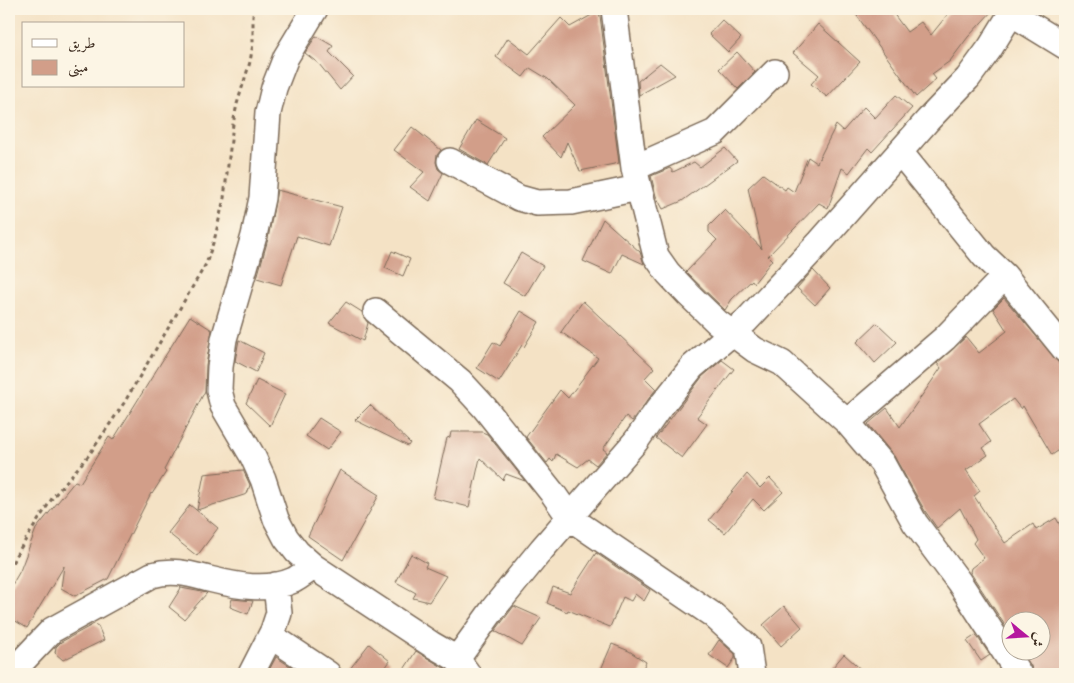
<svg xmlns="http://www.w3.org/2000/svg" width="1074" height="683" viewBox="0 0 1074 683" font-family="'IM FELL Great Primer',Amiri,serif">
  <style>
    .building { fill: #d29e89 }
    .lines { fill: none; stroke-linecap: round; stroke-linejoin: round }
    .minor-casing { stroke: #7c6a58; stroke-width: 28 }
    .path { stroke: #7c6a58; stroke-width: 3; stroke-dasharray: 4 4; stroke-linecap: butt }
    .minor { stroke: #fff; stroke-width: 25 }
  </style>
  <rect width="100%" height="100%" fill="#fcf5e5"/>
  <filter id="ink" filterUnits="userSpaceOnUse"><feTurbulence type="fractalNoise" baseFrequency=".02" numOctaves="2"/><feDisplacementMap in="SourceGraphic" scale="10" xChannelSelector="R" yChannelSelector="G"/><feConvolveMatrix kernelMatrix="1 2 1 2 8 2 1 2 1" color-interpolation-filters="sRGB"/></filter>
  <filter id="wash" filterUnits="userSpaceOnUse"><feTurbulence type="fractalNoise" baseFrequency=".0096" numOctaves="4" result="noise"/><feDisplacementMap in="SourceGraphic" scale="20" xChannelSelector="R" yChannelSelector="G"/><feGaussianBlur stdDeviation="1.12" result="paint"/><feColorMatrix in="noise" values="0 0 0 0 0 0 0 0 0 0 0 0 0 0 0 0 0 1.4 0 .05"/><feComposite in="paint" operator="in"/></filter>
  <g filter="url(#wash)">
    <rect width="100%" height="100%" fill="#f4e2c5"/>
    <g id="blocks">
      <path class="building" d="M852,9h38l17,23 14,-10 10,13 21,-26h42l-26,28 -18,24 -18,13 4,5 -20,18z
        M597,12l3,4 19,147 -39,8 -13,-29 -6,15 -19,-20 33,-32 -27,-26 -18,-11 -7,9 -27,-20 12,-19 21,16 32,-36 9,9z
        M722,20l19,18 -13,14 -19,-18z
        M818,24l42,38 -33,35 -16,-13 8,-9 -26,-22z
        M316,36l17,10 -4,6 24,24 -13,14 -21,-26 -14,-11z
        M737,52l18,20 -17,17 -19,-20z
        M660,63l15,12 -36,20 -1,-14z
        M896,95l16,13 -40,44 -4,-4 -19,25 -7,-5 -14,40 -9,-5 -51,53 4,4 -18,23 -2,-3 -20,19 -7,11 -39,-38 31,-32 -8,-8v-6l16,-16 37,39 -14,-61 15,-14 22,16 2,-3 7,5 14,-35 9,6 19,-38 7,6 21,-24 11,11z
        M476,120l29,18 -17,27 -29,-16z
        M412,127l29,23 -4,5 -1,7 2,7 5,4 -13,28 -20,-14 14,-15 -30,-22z
        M725,148l12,13 -55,40 -19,8 -7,-13 -5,-20 19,-8 3,4 21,-10 6,5z
        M277,190l65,17 -13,39 -32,-10 -16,49 -24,-7 11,-39z
        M603,219l37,33 4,12 -22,-10 -10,20 -29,-13z
        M392,251l18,8 -7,17 -18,-8z
        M521,253l22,13 -18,30 -22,-13z
        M813,270l17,18 -15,17 -18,-17z
        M1004,298l54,64 7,12v72l-13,9 -29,-49 -2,3 -8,-10 -34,25 12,18 -8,6 5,7 -22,15 14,21 -6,5 31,47 28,-19 3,6 20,-12 9,16v140h-32l-2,-8 -10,-16h21v-30h-30v16l-42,-64 1,-4 13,-10 -11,-15 3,-4 -16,-31 -23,20 -12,-17 -31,-55 -26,-32 19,-16 13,19 41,-59 -4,-5 29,-26 13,16 28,-22 -14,-22z
        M583,301l71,67 -9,10 11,11 -24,32 -6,-5 -23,33 4,3 -11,13 -8,-6 -10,8 -22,-13 -3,8 -3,-3 -3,4 -21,-26 34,-47 8,8 30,-40 -37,-26z
        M346,302l16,10 1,4 5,7 -5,18 -34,-18z
        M521,311l18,11 -15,25 -2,-2 -23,37 -22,-14 16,-26 7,4z
        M190,316l22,14 -6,35 -1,26 -41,79 2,2 -14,22 -1,-1 -43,86 -33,17 -14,-8 3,-22 -37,62 -18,-11v-27l11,-19 16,-42 39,-48 5,2 29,-46 4,3z
        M877,323l20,19 -22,21 -18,-21z
        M239,340l25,13 -8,19 -21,-11z
        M722,360l12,9 -37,48 10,7 -25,34 -26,-20 46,-61z
        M257,380l28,14 -15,32 -24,-23z
        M370,405l40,38 -2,3 -53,-26z
        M319,418l22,14 -14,18 -21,-14z
        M451,432h31l5,2 38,47 -19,-7 -3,6 -23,-22 -11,49 -36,-9 14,-60 3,-1z
        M243,470l7,15 -3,9 -50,16 7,-36z
        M340,470l39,25 -36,65 -35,-24z
        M747,474l13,14 10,-10 13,14 -19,18 -11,-11 -28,34 -16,-13z
        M190,505l28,23 -21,28 -29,-23z
        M596,553l54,37 -6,11 -9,-7 -4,7 -8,-4 -13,30 -42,-17 -1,2 -20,-9 6,-16 17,6z
        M411,554l16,9 -2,4 21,9 -17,26 -16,-4 3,-5 -20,-11z
        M181,588l26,5 -23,26 -15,-12z
        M232,599l21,2 -5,13 -18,-7z
        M514,606l27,12 -19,28 -27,-15z
        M784,606l18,21 -21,19 -18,-21z
        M94,624l4,2 6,14 -41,20 -8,-7 1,-6 5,-5z
        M976,635l14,20 -9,6 -14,-20z
        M719,640l16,14v4l-7,10 -19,-13z
        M369,644l21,17 -9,13h-35z
        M612,644l17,7 17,11 -6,12h-41z
        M416,651l31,19 3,4h-49z
        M844,654l22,20h-39z
        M276,657l26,17h-35z"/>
    </g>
  </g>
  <g filter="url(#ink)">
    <use href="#blocks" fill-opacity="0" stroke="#7c6a58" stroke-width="1"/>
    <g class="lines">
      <g class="minor-casing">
        <path id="minor" d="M315,9l-29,48 -12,31 -6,25 -6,85 -8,38 -30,103 -4,28 -1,23 4,16 30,51 10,22 13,40 10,19 11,14 17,15 117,77 26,15
          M614,9l20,159 22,88 12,17 21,22 28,27 38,28 27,13 65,59 35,41 33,60 44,59 60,92
          M1011,13l54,33
          M900,152l84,104 21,20 60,74
          M450,161l69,37 18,5 34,-1 67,-14
          M634,168l81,-36 60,-60
          M376,311l84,70 24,26 70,88 16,23 143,97 35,32 4,27
          M847,422l98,-84 60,-62
          M271,636l57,38
          M13,671l39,-41 100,-55c21,-6 37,-1 57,4 28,7 58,13 85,1 7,-4 13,-9 20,-13
          M251,674l22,-43 6,-18 -3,-28
          M468,674l-11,-15 37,-51 48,-59 94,-108 21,-30 35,-44 54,-46 74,-79 108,-122 40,-42 22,-30 24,-39"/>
      </g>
      <path class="path" d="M9,570l7,-15 37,-58 36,-42 35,-52 82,-139 9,-27 9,-39 9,-74 4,-20 13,-42 3,-18v-35"/>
      <use href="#minor" class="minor"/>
    </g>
  </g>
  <rect width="1074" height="683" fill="none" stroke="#fcf5e5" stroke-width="30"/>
  <rect x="22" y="22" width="162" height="65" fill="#fcf5e5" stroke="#afa495"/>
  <rect x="32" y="39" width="25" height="8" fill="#ffffff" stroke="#afa495"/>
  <text x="68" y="48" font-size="15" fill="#3b2a1e">طريق</text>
  <rect x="32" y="60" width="25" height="15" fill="#d29e89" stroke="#afa495"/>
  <text x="68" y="72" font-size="15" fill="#3b2a1e">مبنى</text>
  <g transform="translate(1026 636) rotate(108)"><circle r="24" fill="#fcf5e5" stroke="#afa495"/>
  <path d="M0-4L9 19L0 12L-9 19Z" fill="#b5179e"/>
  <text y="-8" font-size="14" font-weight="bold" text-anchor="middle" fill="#3b2a1e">ش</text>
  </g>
</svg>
